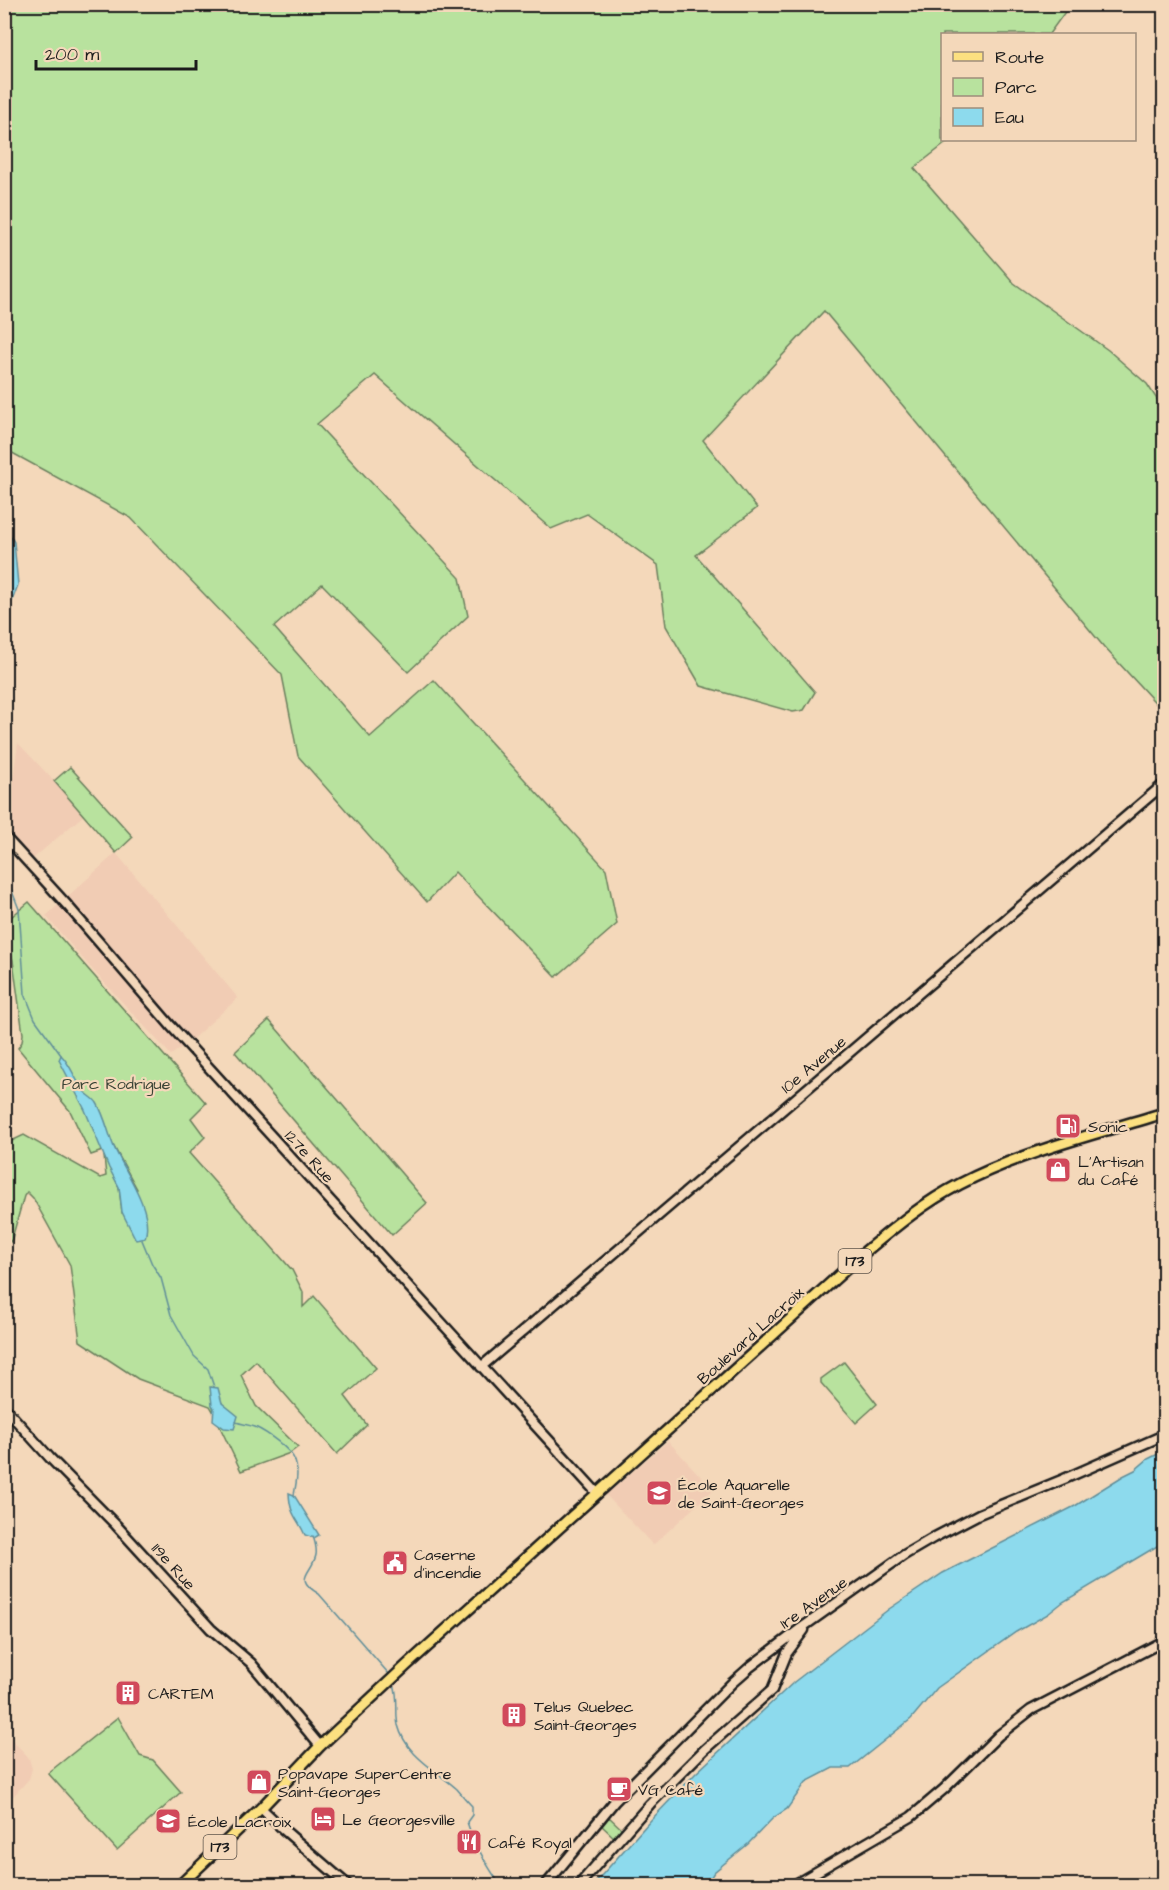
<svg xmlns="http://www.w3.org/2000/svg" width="1169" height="1890" viewBox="0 0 1169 1890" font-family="'Architects Daughter',sans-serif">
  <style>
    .built { fill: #f1ccb4 }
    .green { fill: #b8e29e; stroke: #6a7f5d; stroke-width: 1.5 }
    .water { fill: #8ddaed; stroke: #608e99; stroke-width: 1.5 }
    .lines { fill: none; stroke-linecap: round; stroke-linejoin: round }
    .stream { stroke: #608e99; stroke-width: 1.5 }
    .secondary-casing { stroke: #1c1c1c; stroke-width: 13 }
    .primary-casing { stroke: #1c1c1c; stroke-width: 14 }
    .secondary { stroke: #f4d8ba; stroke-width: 8 }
    .primary { stroke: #fce080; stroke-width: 9 }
    .labels { text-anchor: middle; stroke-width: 4.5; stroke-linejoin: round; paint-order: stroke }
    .shield { fill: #f4d8ba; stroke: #5d544b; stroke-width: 1.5 }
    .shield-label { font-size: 15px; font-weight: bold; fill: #1c1c1c }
    .street-label { font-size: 16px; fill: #1c1c1c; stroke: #f4d8ba }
    .park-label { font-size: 16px; fill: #3b4436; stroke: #f4d8ba }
    .poi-label { font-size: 16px; fill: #1c1c1c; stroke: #f4d8ba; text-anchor: start }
  </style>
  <rect width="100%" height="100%" fill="#f4d8ba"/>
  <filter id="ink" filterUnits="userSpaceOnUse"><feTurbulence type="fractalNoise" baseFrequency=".0167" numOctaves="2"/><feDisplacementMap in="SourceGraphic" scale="12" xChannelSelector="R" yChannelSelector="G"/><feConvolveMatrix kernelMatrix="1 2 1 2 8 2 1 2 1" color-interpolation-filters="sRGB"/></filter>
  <g filter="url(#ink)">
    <path class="built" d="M18,743l36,38 30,34 -55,47 -24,-26z
      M116,853l122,145 -49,44 -18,13 -82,-89 -43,-50z
      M668,1441l45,49 -60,55 -47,-50z
      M5,1732l24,26 3,11 -3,10 -24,26z"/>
    <path class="green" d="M4,5h1066l-21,29h-107v106h8l-36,28 100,115 94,67 39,34 17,26v302l-60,-65 -280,-336 -121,129 54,68 -61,47 119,137 -11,18 -11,2 -92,-26 -35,-60 -8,-61 -71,-51 -36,15 -176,-154 -58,49 143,154 8,38 -60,56 -86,-88 -48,43 96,110 64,-57 172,189 11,55 -61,53 -101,-105 -28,30 -129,-146 -16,-81 -151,-157 -126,-69z
      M70,767l63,70 -17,16 -62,-72z
      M29,902l177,201 -15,15 14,19 -16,16 103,117 11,22v15l11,-11 62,72 -31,28 22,29 -30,29 -81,-93 -15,14 15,31 42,41 -8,6 -49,18 -22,-46 3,-22 -11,-16 3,26 -4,-7 -72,-27 -58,-38 -10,-76 -37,-67 -6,-6 -3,4 -13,46 -6,-6v-92l19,-9 76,43 6,-2 -2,-20 15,31 3,25 15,-23 -23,-42 -23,8 -21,-44 -52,-63 4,-6 1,-8 -10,-73 -8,-39z
      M269,1020l158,183 -35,32 -157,-183z
      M844,1362l33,42 -21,19 -35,-40v-4z
      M118,1717l22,39 13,4 28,32 -64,58 -69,-77z
      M609,1817l16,15 -7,9 -16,-15z"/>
    <path class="water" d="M5,527l9,15 4,43 -6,16 -7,2z
      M61,1055c10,10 14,25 23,36 3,4 10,7 13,12 8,13 11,30 17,44 11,25 40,63 31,91l-9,2 -14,-28 -3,-25 -10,-19 -24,-58 -26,-50z
      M210,1387l8,1 4,15 16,13 -4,13 -10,-1 -11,-8 1,-12 -2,-3z
      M1164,1451v91l-101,60 -15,12 -32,18 -79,56 -26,31 -61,49h-17l-27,14 -19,27 -14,9 -25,26 -34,28 -3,5 -14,8h-104l57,-64 46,-48 98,-91 95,-73 54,-36 132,-67 48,-30 12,-6 13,-11z
      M289,1493l5,2 25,40 -5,3 -9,-3c-8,-18 -15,-19 -16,-42z"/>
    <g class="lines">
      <path class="stream" d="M4,716l3,12 -3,9
        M4,810l1,4
        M4,871l15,38 6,85 10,25 26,36
        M142,1240l10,24 9,14 10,37 23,41 14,13 6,18
        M236,1422c6,2 13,3 19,5 11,5 36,22 40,34 4,11 1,23 -1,34
        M313,1536c2,6 4,13 3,19 -4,19 -24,23 3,39l70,80
        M394,1684c5,14 1,28 4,41 8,31 38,45 59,64 5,6 10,12 15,17v9l-5,7c7,22 21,45 34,64"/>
      <g class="secondary-casing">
        <path id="secondary" d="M4,836l63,69 104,121 426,467
          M481,1367l683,-583
          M4,1407l46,51 66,67 95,104 40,34 69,83
          M261,1808l23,22 65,56
          M545,1886l69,-84 118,-119 18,-16 50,-38 104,-74 29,-17 46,-24 85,-35 100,-44
          M578,1886l72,-82 54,-54 68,-60 15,-37 17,-23
          M792,1886l119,-69 33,-28 55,-54 32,-25 133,-69"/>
      </g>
      <g class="primary-casing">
        <path id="primary" d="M179,1886l82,-78 59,-62 87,-81 459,-414c30,-25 59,-49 94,-67 64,-33 136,-50 204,-71"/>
      </g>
      <use href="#secondary" class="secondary"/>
      <use href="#primary" class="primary"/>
    </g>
  </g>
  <defs>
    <g id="fuel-square" transform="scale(1.35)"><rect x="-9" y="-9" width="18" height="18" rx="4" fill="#d1495b" stroke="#f4d8ba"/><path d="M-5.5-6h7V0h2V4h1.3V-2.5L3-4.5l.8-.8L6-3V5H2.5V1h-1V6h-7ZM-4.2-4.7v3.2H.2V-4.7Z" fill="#fff"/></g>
    <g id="shop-square" transform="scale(1.35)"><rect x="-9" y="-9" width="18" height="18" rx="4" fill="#d1495b" stroke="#f4d8ba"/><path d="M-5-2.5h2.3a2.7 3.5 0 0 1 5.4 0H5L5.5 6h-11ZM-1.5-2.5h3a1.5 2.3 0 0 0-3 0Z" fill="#fff"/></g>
    <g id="school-square" transform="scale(1.35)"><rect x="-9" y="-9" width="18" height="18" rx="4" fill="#d1495b" stroke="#f4d8ba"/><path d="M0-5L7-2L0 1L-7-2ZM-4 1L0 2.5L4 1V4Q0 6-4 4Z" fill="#fff"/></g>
    <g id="civic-square" transform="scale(1.35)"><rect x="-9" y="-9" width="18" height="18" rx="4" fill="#d1495b" stroke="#f4d8ba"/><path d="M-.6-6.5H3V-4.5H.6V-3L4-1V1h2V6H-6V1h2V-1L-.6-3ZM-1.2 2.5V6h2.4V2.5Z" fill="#fff"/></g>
    <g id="building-square" transform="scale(1.35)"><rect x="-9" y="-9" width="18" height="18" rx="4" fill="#d1495b" stroke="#f4d8ba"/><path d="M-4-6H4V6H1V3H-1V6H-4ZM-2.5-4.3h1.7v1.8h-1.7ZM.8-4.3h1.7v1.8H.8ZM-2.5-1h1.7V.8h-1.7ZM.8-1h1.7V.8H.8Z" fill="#fff"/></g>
    <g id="cafe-square" transform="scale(1.35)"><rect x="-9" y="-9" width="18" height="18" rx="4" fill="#d1495b" stroke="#f4d8ba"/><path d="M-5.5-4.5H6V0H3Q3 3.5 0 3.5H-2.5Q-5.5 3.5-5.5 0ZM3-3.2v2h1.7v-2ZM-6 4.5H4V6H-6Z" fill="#fff"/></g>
    <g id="hotel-square" transform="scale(1.35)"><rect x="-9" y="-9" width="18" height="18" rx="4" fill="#d1495b" stroke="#f4d8ba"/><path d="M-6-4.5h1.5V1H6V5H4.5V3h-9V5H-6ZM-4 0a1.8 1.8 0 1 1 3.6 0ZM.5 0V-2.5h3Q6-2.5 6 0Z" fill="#fff"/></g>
    <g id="restaurant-square" transform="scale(1.35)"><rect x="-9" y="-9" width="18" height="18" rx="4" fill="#d1495b" stroke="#f4d8ba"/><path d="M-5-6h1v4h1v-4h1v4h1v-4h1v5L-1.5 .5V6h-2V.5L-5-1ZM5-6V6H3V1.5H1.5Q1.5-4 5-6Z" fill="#fff"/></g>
  </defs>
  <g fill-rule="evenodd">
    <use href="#fuel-square" x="1068" y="1126"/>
    <use href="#shop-square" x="1058" y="1170"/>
    <use href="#school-square" x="659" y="1493"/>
    <use href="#civic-square" x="395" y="1563"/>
    <use href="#building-square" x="128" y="1693"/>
    <use href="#building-square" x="514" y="1715"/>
    <use href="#shop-square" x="259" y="1782"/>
    <use href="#cafe-square" x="619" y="1789"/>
    <use href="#hotel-square" x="323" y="1819"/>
    <use href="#school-square" x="168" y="1821"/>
    <use href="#restaurant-square" x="469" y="1842"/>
  </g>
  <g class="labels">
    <g class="shield">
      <rect x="838.5" y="1249" width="33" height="24" rx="4.5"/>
      <rect x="203.5" y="1835" width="33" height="24" rx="4.5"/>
    </g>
    <g class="shield-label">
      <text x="855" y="1266">173</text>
      <text x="220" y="1852">173</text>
    </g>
    <g class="street-label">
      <text transform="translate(813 1064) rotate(-40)" y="6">10e Avenue</text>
      <text transform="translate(310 1156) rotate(48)" y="6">127e Rue</text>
      <text transform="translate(750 1335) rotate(-42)" y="6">Boulevard Lacroix</text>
      <text transform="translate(174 1566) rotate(48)" y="6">119e Rue</text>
      <text transform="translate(813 1602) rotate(-35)" y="6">1re Avenue</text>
    </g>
    <g class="park-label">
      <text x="116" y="1089">Parc Rodrigue</text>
    </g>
    <g class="poi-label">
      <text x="1088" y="1132">Sonic</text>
      <text x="1078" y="1167">L'Artisan<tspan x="1078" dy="18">du Café</tspan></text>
      <text x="678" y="1490">École Aquarelle<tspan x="678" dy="18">de Saint-Georges</tspan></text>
      <text x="414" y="1560">Caserne<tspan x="414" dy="18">d'incendie</tspan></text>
      <text x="148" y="1699">CARTEM</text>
      <text x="534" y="1712">Telus Quebec<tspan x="534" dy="18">Saint-Georges</tspan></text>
      <text x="278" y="1779">Popavape SuperCentre<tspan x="278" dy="18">Saint-Georges</tspan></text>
      <text x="638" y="1795">VG Café</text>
      <text x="342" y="1825">Le Georgesville</text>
      <text x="188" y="1827">École Lacroix</text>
      <text x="488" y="1848">Café Royal</text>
    </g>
  </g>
  <rect width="1169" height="1890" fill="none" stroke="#f4d8ba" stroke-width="24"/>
  <rect x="12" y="12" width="1145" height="1866" fill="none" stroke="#1c1c1c" stroke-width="2" filter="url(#ink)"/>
  <rect x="941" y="33" width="195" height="108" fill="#f4d8ba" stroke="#9e8d7b" stroke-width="1.5"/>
  <rect x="953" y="52" width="30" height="9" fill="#fce080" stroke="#9e8d7b" stroke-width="1.5"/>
  <text x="995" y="63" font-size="18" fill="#1c1c1c">Route</text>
  <rect x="953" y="78" width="30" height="18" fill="#b8e29e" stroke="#9e8d7b" stroke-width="1.5"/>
  <text x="995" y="93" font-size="18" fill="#1c1c1c">Parc</text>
  <rect x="953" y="108" width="30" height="18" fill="#8ddaed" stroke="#9e8d7b" stroke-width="1.5"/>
  <text x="995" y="123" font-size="18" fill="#1c1c1c">Eau</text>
  <path d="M36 60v9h160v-9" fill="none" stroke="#1c1c1c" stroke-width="3"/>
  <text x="45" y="60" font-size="18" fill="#1c1c1c" stroke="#f4d8ba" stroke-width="4.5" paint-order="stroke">200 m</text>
</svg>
